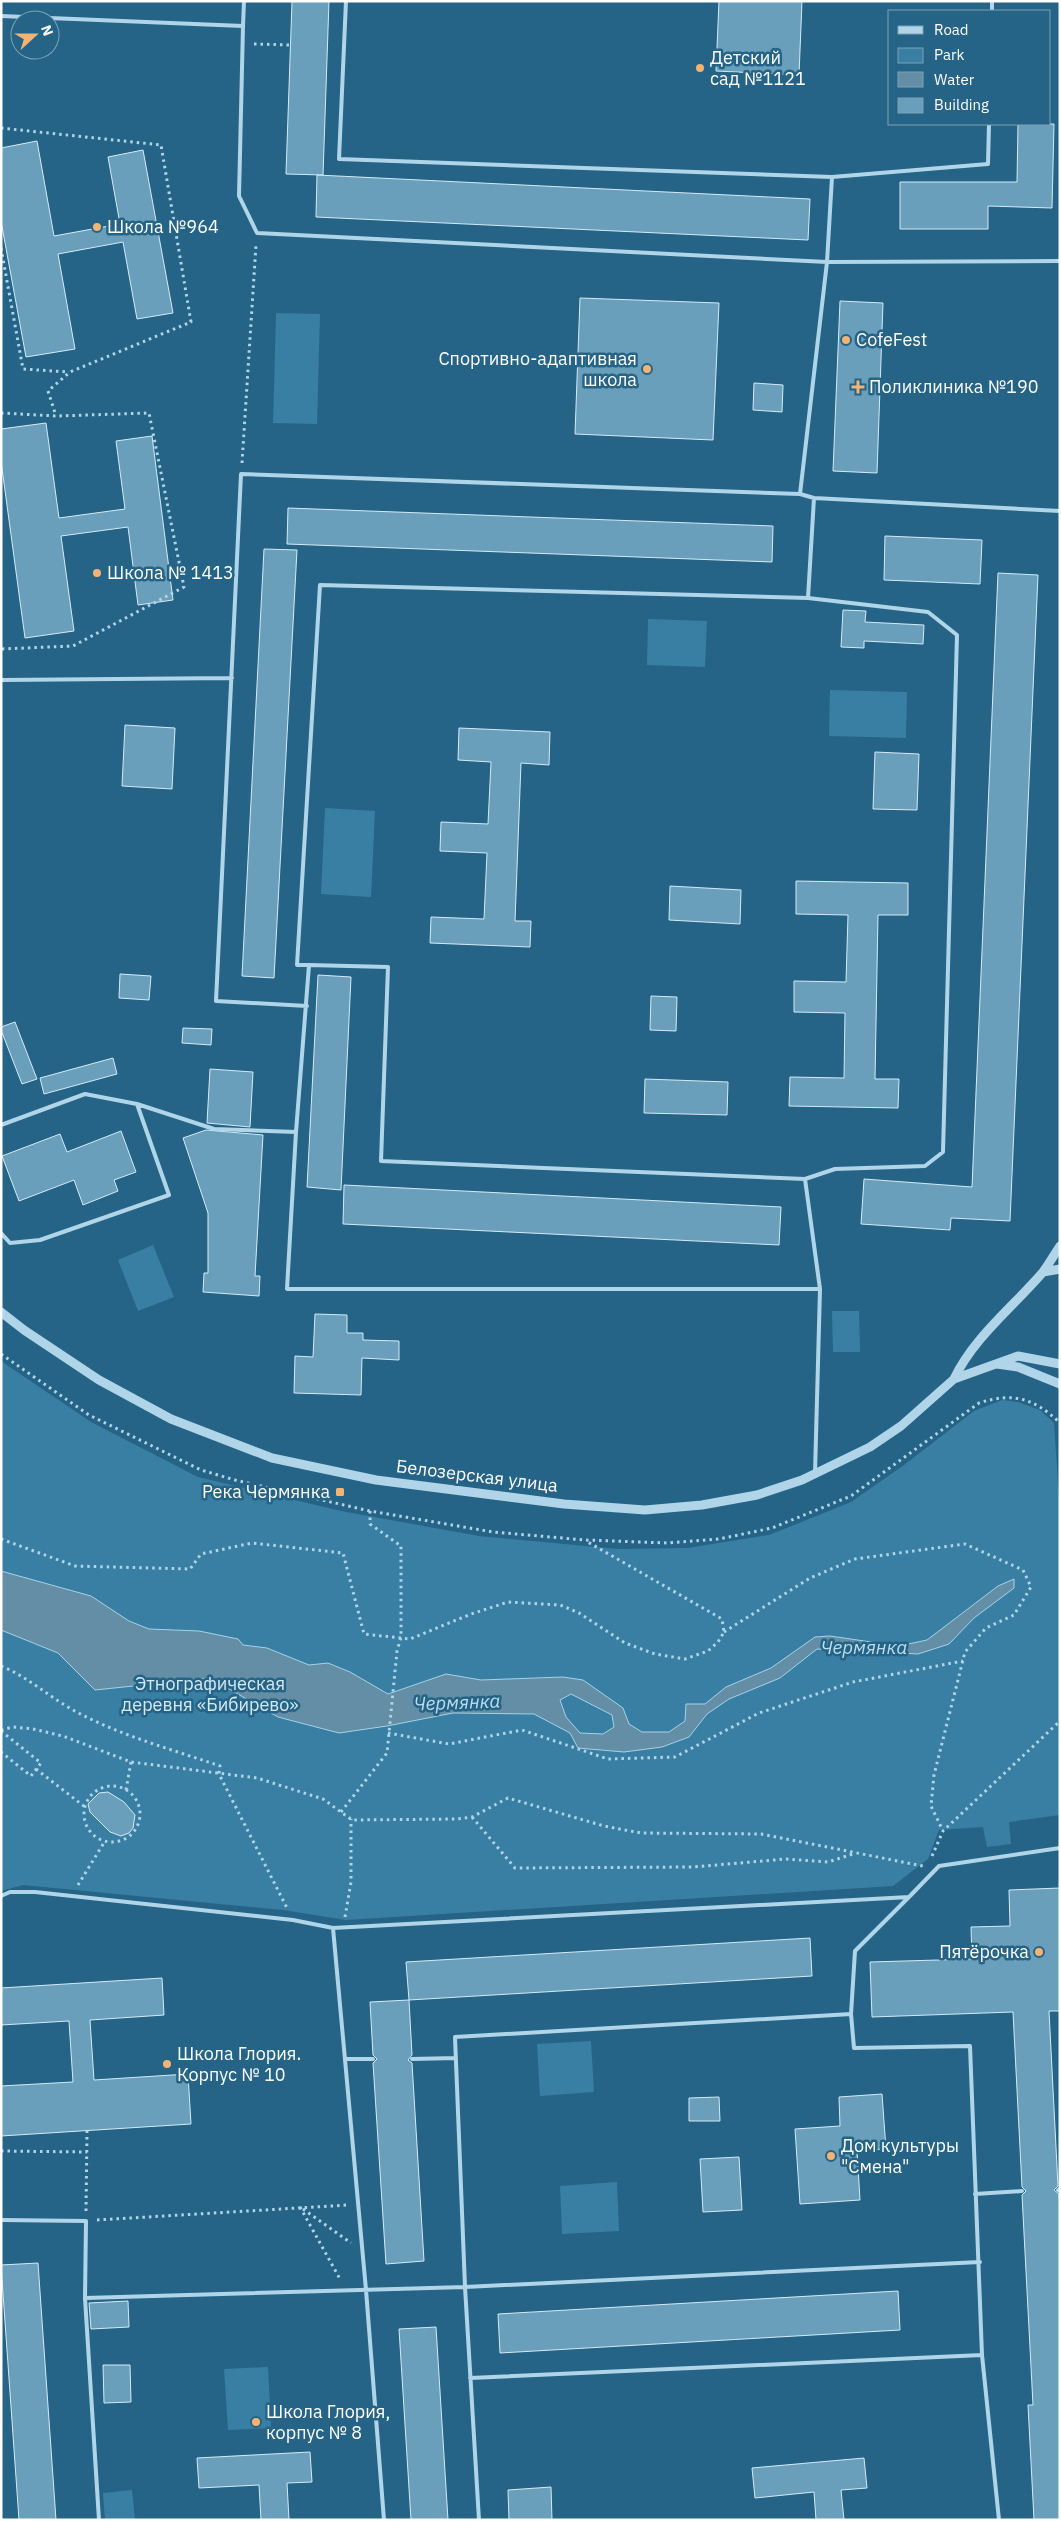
<svg xmlns="http://www.w3.org/2000/svg" width="1061" height="2521" viewBox="0 0 1061 2521" font-family="'IBM Plex Sans',sans-serif">
  <style>
    .green { fill: #397fa3 }
    .water { fill: #648ea5; stroke: #a4d3e9; fill-rule: evenodd }
    .building { fill: #6a9fbb; stroke: #d4ebf7 }
    .lines { fill: none; stroke-linecap: round; stroke-linejoin: round }
    .path { stroke: #b0d5e9; stroke-width: 3; stroke-dasharray: 2.5 4; stroke-linecap: butt }
    .service { stroke: #b0d5e9; stroke-width: 4 }
    .tertiary { stroke: #b0d5e9; stroke-width: 9 }
    .poi-dot { fill: #f2b374; stroke: #256486; stroke-width: 2 }
    .labels { text-anchor: middle; stroke-width: 5; stroke-linejoin: round; paint-order: stroke }
    .poi-label { font-size: 18px; fill: #fff; stroke: #256486; text-anchor: start }
    .street-label { font-size: 18px; fill: #fff; stroke: #256486 }
    .park-label { font-size: 18px; fill: #d4ebf7; stroke: #256486 }
    .water-label { font-size: 19px; font-style: italic; fill: #bcdef0; stroke: #256486 }
  </style>
  <rect width="100%" height="100%" fill="#256486"/>
  <path class="green" d="M276,313l44,1 -3,110 -44,-1z
    M648,619l59,2 -2,46 -58,-2z
    M830,690l77,2 -1,46 -77,-2z
    M325,808l50,3 -4,86 -50,-3z
    M153,1245l21,52 -36,14 -20,-51z
    M832,1311h27l1,41h-27z
    M1,1361l90,61 107,55 143,34 138,25 139,13 69,-1 82,-13 82,-33 53,-37 70,-54 28,-11 16,2 22,8 14,13 6,90v302l-51,7 2,22 -24,3 -4,-20 -44,3 -11,29 -35,27 -547,34 -63,-10 -260,-25 -22,6z
    M591,2041l3,51 -54,4 -3,-52z
    M617,2182l2,49 -57,3 -2,-48z
    M268,2367l3,61 -43,2 -4,-61z
    M132,2490l3,30h-30l-2,-27z"/>
  <path class="water" d="M1,1571l90,25 38,25 20,8 50,2 39,8 5,6 24,3 42,17 19,-2 22,9 38,22 58,-20 35,6 82,-3 20,3 40,28 6,16 13,8h27l16,-11 1,-17h19l21,-17 45,-19 44,-31 15,-1 69,10 28,-6 71,-54 16,-7v9l-40,30 -25,26 -31,10 -101,-5 -37,29 -51,21 -22,15 -18,23 -27,10 -38,5 -46,-4 -8,-15 -36,-19 -81,-1 -66,13 -48,7 -61,-16 -68,-39 -115,12 -37,-37 -57,-23zM571,1694l41,21 2,12 -11,7 -23,-1 -14,-16 -6,-17z"/>
  <path class="building" d="M292,1h37l-6,174 -37,-1z
    M719,1h83l-3,74 -83,-4z
    M1018,124h36l-2,84 -64,-2v23h-88v-47h117z
    M37,141l17,95 66,-12 -12,-67 35,-7 30,163 -36,6 -14,-77 -65,12 17,95 -49,8 -25,-136v-73z
    M317,175l493,24 -2,41 -492,-23z
    M580,298l139,5 -6,137 -138,-6z
    M840,301l43,2 -6,170 -44,-2z
    M754,383l29,2 -1,27 -29,-2z
    M46,423l13,95 66,-9 -9,-68 36,-5 21,164 -35,5 -10,-78 -67,9 13,95 -49,7 -24,-177v-32z
    M288,508l485,18 -1,36 -485,-18z
    M885,536l97,4 -2,44 -96,-4z
    M264,549l33,1 -23,428 -32,-2z
    M998,573l40,2 -28,646 -59,-3 -1,12 -89,-6 3,-45 108,8z
    M843,610l23,1 -1,11 59,3 -1,19 -59,-3v7l-23,-1z
    M125,725l50,3 -3,61 -50,-3z
    M459,728l91,4 -1,33 -28,-2 -6,158h16l-1,26 -100,-4 1,-26 53,2 3,-66 -47,-2 1,-29 47,2 3,-62 -33,-2z
    M875,752l44,2 -2,56 -44,-1z
    M796,881l112,2v32h-30l-3,164h24l-1,29 -109,-2 1,-29 54,1 1,-65 -51,-1v-31l52,1 2,-67 -52,-1z
    M670,886l71,4 -1,34 -71,-4z
    M120,974l31,2 -2,24 -30,-2z
    M318,975l33,2 -10,213 -34,-3z
    M651,996l26,1 -1,34 -26,-1z
    M15,1022l22,57 -15,5 -21,-54v-3z
    M183,1028l29,1 -1,16 -29,-2z
    M113,1058l4,16 -73,20 -4,-16z
    M210,1069l43,3 -3,55 -43,-4z
    M645,1079l83,3 -1,33 -83,-2z
    M206,1130l57,5 -8,141h5l-1,20 -56,-4 1,-19h4v-60l-25,-75z
    M121,1131l15,41 -22,8 4,11 -35,14 -9,-25 -55,21 -17,-45 58,-22 7,18z
    M344,1185l437,22 -2,38 -436,-21z
    M315,1314l32,1v18h16v7l36,1v19l-37,-2 -1,37 -67,-2 1,-37 18,1z
    M108,1792l16,10 11,13 -2,13 -4,5 -8,3 -11,-4 -20,-20 -2,-8 11,-11z
    M1060,1888v123h-11l9,175 -4,4 5,4 1,22v304h-26l-6,-115h5l-11,-210 4,-4 -4,-4 -9,-175 -141,5 -2,-55 102,-3 -1,-32 39,-1 -1,-36z
    M810,1938l2,38 -403,24 -3,-38z
    M162,1978l2,37 -74,5 4,60 94,-6 3,50 -190,12v-50l72,-4 -4,-61 -68,4v-37z
    M409,2000l3,55 -4,5 4,3 12,198 -38,3 -13,-201 4,-4 -4,-4 -3,-53z
    M882,2094l4,55 -29,1 3,50 -60,4 -5,-75 45,-3 -1,-29z
    M719,2097l1,24h-31v-23z
    M739,2157l3,53 -39,2 -3,-53z
    M38,2263l18,257h-37l-18,-255z
    M898,2291l2,39 -400,23 -2,-39z
    M128,2301l1,26 -38,2 -2,-26z
    M436,2327l12,193h-37l-12,-191z
    M103,2365h27l1,37 -27,1z
    M310,2452l2,30 -25,1 2,37h-28l-2,-35 -60,3 -2,-30z
    M864,2458l3,30 -26,2 3,30h-28l-2,-28 -59,6 -3,-30z
    M551,2487l1,33h-43l-1,-30z"/>
  <g class="lines">
    <path class="path" d="M254,44l37,1
      M1,128l160,17 30,177 -121,50 -22,19 8,25
      M1,248l22,121 46,3
      M1,413l55,3 93,-3 35,174 -111,59 -72,3
      M242,463l14,-218
      M1,1354l88,61 112,55 34,10 135,31 123,21 92,8 83,3 51,-4 53,-11 79,-32 128,-93c34,-11 55,-5 81,20
      M1,1539l74,27 115,3 11,-15 51,-11 91,10 21,81 46,5 61,-25 37,-12 52,3 19,8 46,30 30,11 30,5 23,-8 10,-9 6,-10 -2,-13 -136,-78
      M724,1632l86,-54 45,-19 110,-15 58,26 8,17 -17,28 -28,13 -21,24 -31,123 -3,31 12,25
      M1,1666c27,11 47,30 72,44 45,25 98,39 147,56l-1,8 68,134
      M1,1730l12,-3 20,2 30,7 68,26 126,16 66,21 29,21 105,-1 15,-2 36,-19 96,28 37,7 120,1 162,32
      M1,1731l40,32 -10,13 -30,-24
      M388,1733l61,11 73,-14 86,29 67,-2 84,-44 94,-31 110,-21
      M36,1769l49,38
      M84 1814a28 28 0 1 1 56 0a28 28 0 1 1-56 0Z
      M126,1790l5,-28
      M341,1812l46,-59 10,-102 4,-14v-91l-31,-22v-13
      M472,1817l43,51 178,-1 93,-8 42,3 28,-9
      M932,1856l11,-25 117,-110
      M78,1885l27,-44
      M345,1917l6,-35v-63
      M1,2151l86,1
      M300,2207l40,72
      M303,2209l48,34
      M86,2211l1,-80
      M97,2220l251,-15"/>
    <path class="service" d="M346,1l-7,158 493,18 156,-13 1,-40
      M992,11v-10
      M1,16l242,10 -4,170 18,37 570,29 5,-85
      M243,26l1,-25
      M800,494l27,-232 233,-1
      M814,498l-6,100 -488,-13 -23,380h12l-13,167 -9,157h533l-5,184
      M1,680l231,-2
      M309,965l79,2 -7,194 424,18 15,110
      M307,1006l-91,-5 25,-527 559,20 14,4 246,13
      M1,1125l84,-31 52,10 77,25 82,3
      M805,1179l30,-10 90,-3 18,-14 14,-517 -29,-23 -120,-14
      M1,1233l9,10 30,-3 129,-45 -32,-91
      M1,1896l9,-4h25l258,28 40,8 576,-31 30,-31 121,-18
      M333,1928l33,362 18,230
      M851,2014l3,34 116,-2 12,309 17,165
      M345,2059h28
      M412,2059l44,-1
      M1058,2190l2,-1
      M975,2194l47,-3
      M1,2220l85,1 -1,77 380,-11 -10,-250 396,-23 4,-63 54,-54
      M85,2298l14,222
      M470,2378l512,-23
      M479,2520l-14,-233 515,-25"/>
    <path class="tertiary" d="M1043,1272l17,-3
      M1,1312l23,18 75,50 72,39 101,39 104,22 188,24 81,6 57,-5 55,-10 45,-15 68,-33 31,-21 53,-47 64,-23 42,8
      M997,1364l21,3 42,17
      M954,1379c20,-42 59,-72 89,-107 6,-8 11,-17 17,-26"/>
  </g>
  <g class="poi-dot">
    <circle cx="700" cy="68" r="5"/>
    <circle cx="97" cy="227" r="5"/>
    <circle cx="846" cy="340" r="5"/>
    <circle cx="647" cy="369" r="5"/>
    <path d="M855.5 379.5h5v5h5v5h-5v5h-5v-5h-5v-5h5z"/>
    <circle cx="97" cy="573" r="5"/>
    <rect x="335" y="1487" width="10" height="10" rx="2.5"/>
    <circle cx="1039" cy="1952" r="5"/>
    <circle cx="167" cy="2064" r="5"/>
    <circle cx="831" cy="2156" r="5"/>
    <circle cx="256" cy="2422" r="5"/>
  </g>
  <g class="labels">
    <g class="poi-label">
      <text x="710" y="64">Детский<tspan x="710" dy="21">сад №1121</tspan></text>
      <text x="107" y="233">Школа №964</text>
      <text x="856" y="346">CofeFest</text>
      <text x="637" y="365" text-anchor="end">Спортивно-адаптивная<tspan x="637" dy="21">школа</tspan></text>
      <text x="869" y="393">Поликлиника №190</text>
      <text x="107" y="579">Школа № 1413</text>
      <text x="330" y="1498" text-anchor="end">Река Чермянка</text>
      <text x="1029" y="1958" text-anchor="end">Пятёрочка</text>
      <text x="177" y="2060">Школа Глория.<tspan x="177" dy="21">Корпус № 10</tspan></text>
      <text x="841" y="2152">Дом культуры<tspan x="841" dy="21">"Смена"</tspan></text>
      <text x="266" y="2418">Школа Глория,<tspan x="266" dy="21">корпус № 8</tspan></text>
    </g>
    <g class="street-label">
      <text transform="translate(477 1476) rotate(7)" y="6">Белозерская улица</text>
    </g>
    <g class="park-label">
      <text x="210" y="1690">Этнографическая<tspan x="210" dy="21">деревня «Бибирево»</tspan></text>
    </g>
    <g class="water-label">
      <text x="864" y="1654">Чермянка</text>
      <text transform="translate(457 1702) rotate(-2)" y="7">Чермянка</text>
    </g>
  </g>
  <rect width="1061" height="2521" fill="none" stroke="#ffffff" stroke-width="5"/>
  <rect x="888" y="10" width="162" height="115" fill="#256486" stroke="#7ca2b6"/>
  <rect x="898" y="26" width="25" height="8" fill="#b0d5e9" stroke="#7ca2b6"/>
  <text x="934" y="35" font-size="15" fill="#ffffff">Road</text>
  <rect x="898" y="48" width="25" height="15" fill="#397fa3" stroke="#7ca2b6"/>
  <text x="934" y="60" font-size="15" fill="#ffffff">Park</text>
  <rect x="898" y="72" width="25" height="15" fill="#648ea5" stroke="#7ca2b6"/>
  <text x="934" y="85" font-size="15" fill="#ffffff">Water</text>
  <rect x="898" y="98" width="25" height="15" fill="#6a9fbb" stroke="#7ca2b6"/>
  <text x="934" y="110" font-size="15" fill="#ffffff">Building</text>
  <g transform="translate(35 35) rotate(69)"><circle r="24" fill="#256486" stroke="#7ca2b6"/>
  <path d="M0-4L9 19L0 12L-9 19Z" fill="#f2b374"/>
  <text y="-8" font-size="14" font-weight="bold" text-anchor="middle" fill="#ffffff">N</text>
  </g>
</svg>
